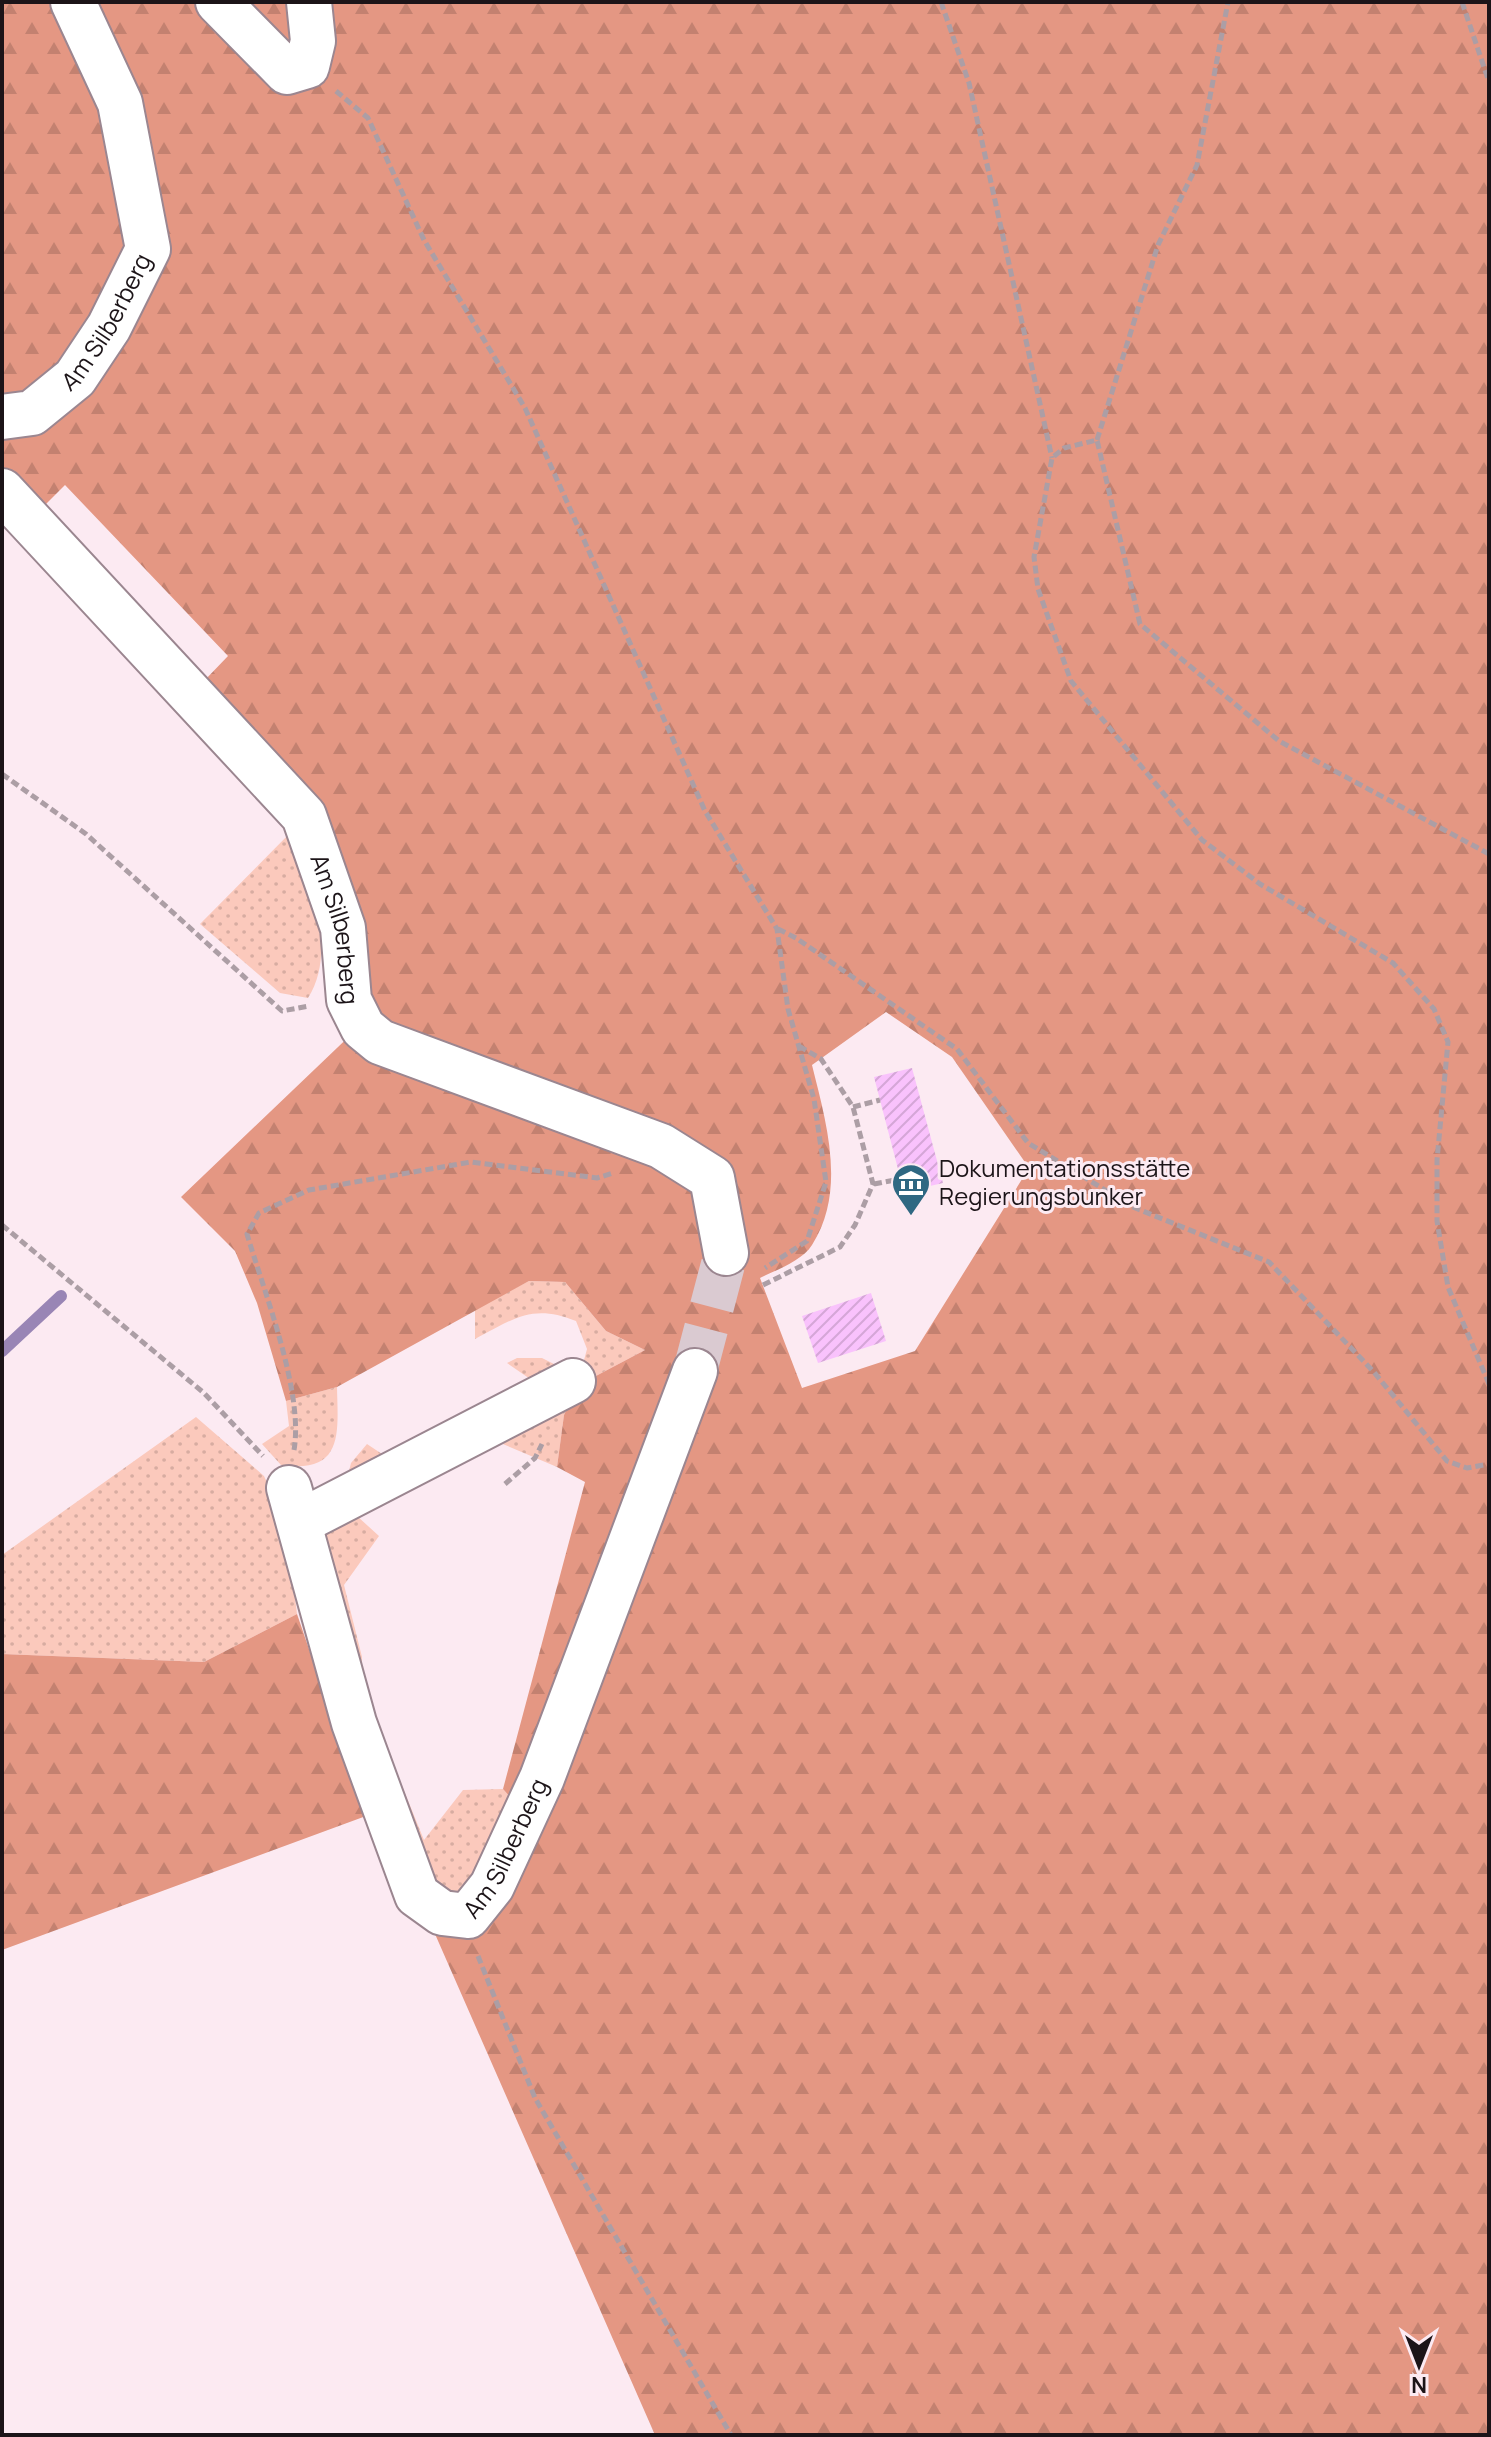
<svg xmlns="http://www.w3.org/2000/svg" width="1491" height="2437" viewBox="0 0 1491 2437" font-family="Manrope,sans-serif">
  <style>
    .grass { fill: url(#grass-dots) }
    .forest { fill: url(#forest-firs); fill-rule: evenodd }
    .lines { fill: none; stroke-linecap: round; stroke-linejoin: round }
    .stream { stroke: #9985b5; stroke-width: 12 }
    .building { fill: url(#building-hatch) }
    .minor-tunnel { stroke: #dacad1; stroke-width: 44; stroke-dasharray: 44 22; stroke-linecap: butt }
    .minor-casing { stroke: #9b8690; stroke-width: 48 }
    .path { stroke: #ac9ea5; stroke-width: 5; stroke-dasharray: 8 4; stroke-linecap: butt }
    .minor { stroke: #fff; stroke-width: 44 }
    .labels { text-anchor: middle; stroke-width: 6; stroke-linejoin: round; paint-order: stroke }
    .street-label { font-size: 24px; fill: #1c1418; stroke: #fceaf2 }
    .poi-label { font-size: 24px; fill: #1c1418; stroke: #fceaf2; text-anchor: start }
  </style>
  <defs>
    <pattern id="grass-dots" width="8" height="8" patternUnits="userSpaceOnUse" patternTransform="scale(2)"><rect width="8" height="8" fill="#fbc9bc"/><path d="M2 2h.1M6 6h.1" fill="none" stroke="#d7aca1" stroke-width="1.8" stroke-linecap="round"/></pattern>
    <pattern id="forest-firs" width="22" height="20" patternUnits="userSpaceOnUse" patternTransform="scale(2)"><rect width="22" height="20" fill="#e49783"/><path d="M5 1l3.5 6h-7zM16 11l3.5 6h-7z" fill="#c38170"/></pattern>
    <pattern id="building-hatch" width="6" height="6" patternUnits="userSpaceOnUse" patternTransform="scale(2)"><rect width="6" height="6" fill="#f9c2fc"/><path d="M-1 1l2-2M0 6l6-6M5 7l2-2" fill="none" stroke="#d5a6d7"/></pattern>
  </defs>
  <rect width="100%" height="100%" fill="#fceaf2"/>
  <path class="grass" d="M295,828c13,52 44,121 13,170l-28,-5 -80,-69z
    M529,1281l36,1 41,49 39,19 -68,36 10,-37 -11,-28c-44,-18 -62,-2 -101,18v-31z
    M517,1358h25l14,7 2,6 -212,113 5,-21 16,-19 21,14 145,-77 -26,-18z
    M337,1387c1,46 7,87 -56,78l-19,-21 27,-18 -3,-25z
    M568,1404l-4,11 -7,52 -59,-25z
    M196,1417l68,59 22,47 11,91 -93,48 -202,-8v-99z
    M357,1516l22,20 -35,49 18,72 -1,29 -36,-151z
    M379,1729l45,111 39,-50 40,-1 7,8 -33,85 -33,24 -13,-14z"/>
  <path class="forest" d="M2,2h1487v2433h-834l-220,-501 9,-28 33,-24 33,-85 -7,-8 82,-307 -28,-15 7,-52 13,-29 68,-36 -39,-19 -41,-49 -36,-1 -192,106 -51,14 -29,-98 -22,-52 -54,-54 179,-171 -3,-104 -153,-241 24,-25 -163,-171 -24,24 -39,-42zM886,1012l66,45 77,111 -114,183 -113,37 -42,-110c16,-8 42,-17 52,-33 35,-55 14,-123 0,-180z
    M297,1614l69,202 -364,134v-296l202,8z"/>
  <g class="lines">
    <path class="stream" d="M2,1351l59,-55"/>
  </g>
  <path class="building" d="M912,1068l31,115 -39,9 -30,-115z
    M871,1293l15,48 -68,22 -16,-47z"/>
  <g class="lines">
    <path class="minor-tunnel" d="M695,1371l31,-118"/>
    <g class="minor-casing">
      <g id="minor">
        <path d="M218,2l69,70 20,-6 6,-25 -4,-39"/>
        <path id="s1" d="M2,417l30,-4 43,-35 34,-51 39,-78 -28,-146 -47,-101"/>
        <path id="s2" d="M2,491l302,325 39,112 6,72 14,28 17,14 281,104 51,32 14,75"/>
        <path id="s3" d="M289,1488l65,235 63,172 25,18 26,3 24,-30 50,-108 153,-407"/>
        <path d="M300,1522l273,-141"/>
      </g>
    </g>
    <path class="path" d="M941,2l28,81 83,375
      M1462,2l27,80
      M336,91l32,27 56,122 101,168 180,403 72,118 11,80 26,90 12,83 -19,59 -42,27
      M1097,440l61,-195 39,-80 31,-163
      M2,774l84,60 196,177 27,-5
      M1489,854l-210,-113 -139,-117 -43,-184 -33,8 -12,10 -18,99 4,32 33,92 131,159 58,44 133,79 41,46 14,33 -11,118v61l11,66 41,97
      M778,929l18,9 161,111 71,94 105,64 136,55 104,109 74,90 20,7 22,-4
      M853,1107l27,-7
      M874,1184l26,-5
      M2,1225l202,168 59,63
      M763,1285l77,-38 15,-22 18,-41 -20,-77 -32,-48 -22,-13
      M294,1450c10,-58 -30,-158 -47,-216l12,-21 50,-23 162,-28 126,16 16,-5
      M505,1484l30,-26 7,-14
      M478,1956l57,142 196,337"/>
    <use href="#minor" class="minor"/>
  </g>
  <defs>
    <g id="museum-pin" transform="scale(2)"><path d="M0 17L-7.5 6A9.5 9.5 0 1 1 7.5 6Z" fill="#2f6882" stroke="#fceaf2"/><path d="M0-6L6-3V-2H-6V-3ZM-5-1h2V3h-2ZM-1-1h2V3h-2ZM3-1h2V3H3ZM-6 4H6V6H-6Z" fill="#fff"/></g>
  </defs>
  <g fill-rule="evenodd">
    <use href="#museum-pin" x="911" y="1183"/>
  </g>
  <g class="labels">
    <g class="street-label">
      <text dy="8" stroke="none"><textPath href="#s1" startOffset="150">Am Silberberg</textPath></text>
      <text dy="8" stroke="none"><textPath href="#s2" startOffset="562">Am Silberberg</textPath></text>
      <text dy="8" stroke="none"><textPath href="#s3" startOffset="562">Am Silberberg</textPath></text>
    </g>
    <g class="poi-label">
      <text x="939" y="1177">Dokumentationsstätte<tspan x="939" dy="28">Regierungsbunker</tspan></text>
    </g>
  </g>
  <rect width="1491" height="2437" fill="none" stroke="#1c1418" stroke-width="8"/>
  <g transform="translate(1419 2365) rotate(180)" stroke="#fceaf2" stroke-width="6" paint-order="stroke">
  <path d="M0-6L14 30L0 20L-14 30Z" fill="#1c1418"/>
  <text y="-12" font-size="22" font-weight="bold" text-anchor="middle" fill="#1c1418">N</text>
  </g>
</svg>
